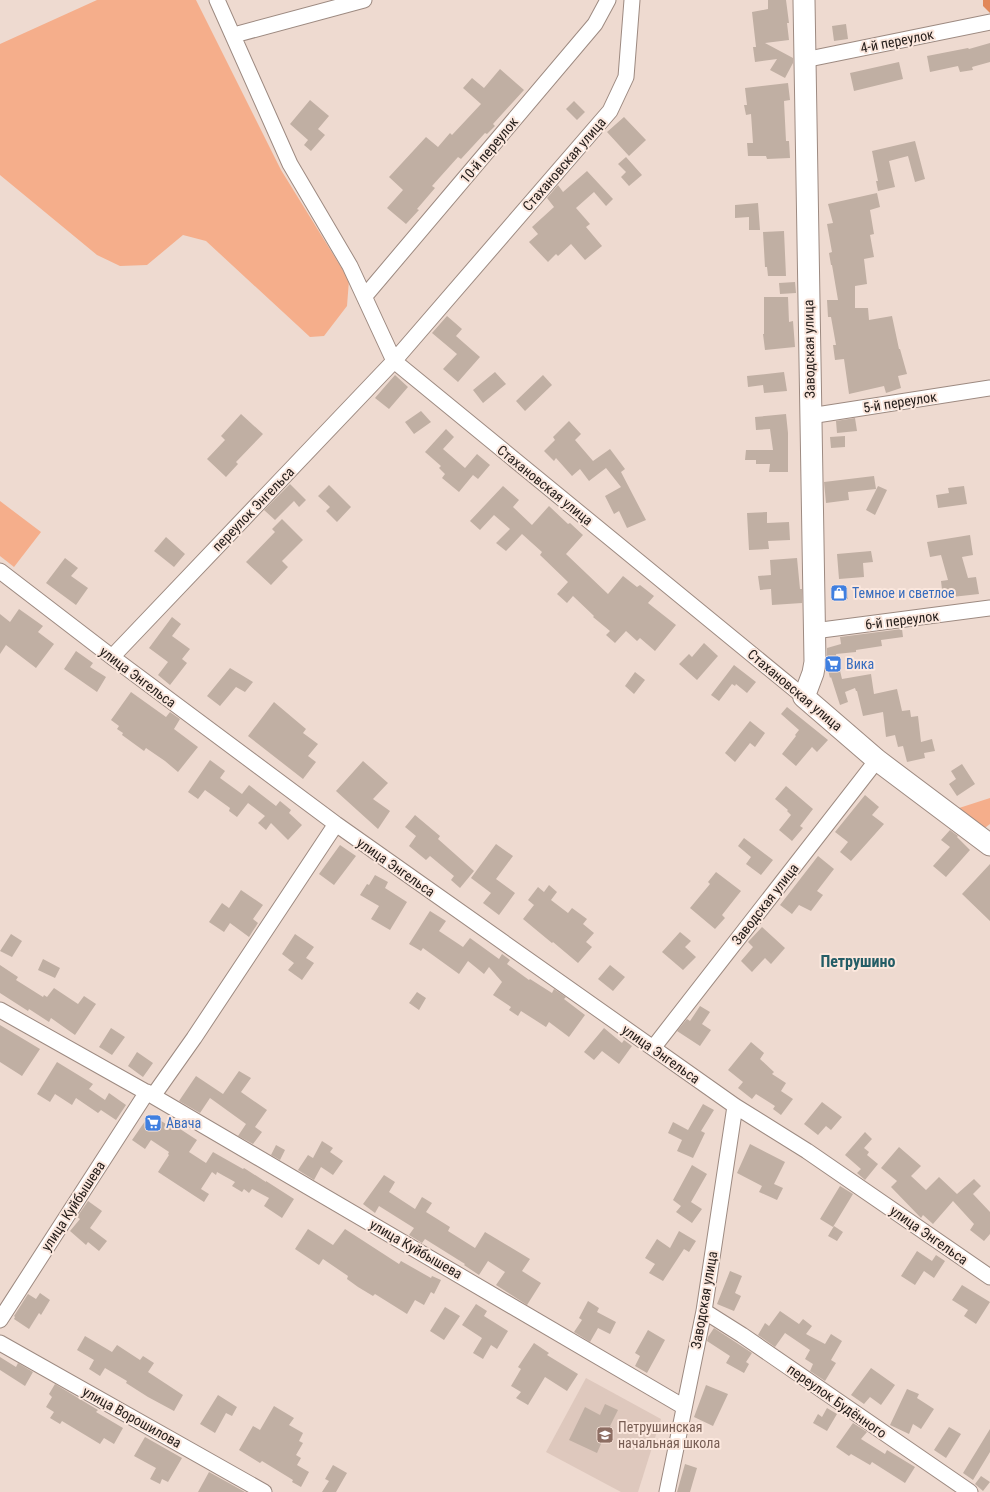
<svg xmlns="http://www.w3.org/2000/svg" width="990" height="1492" viewBox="0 0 990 1492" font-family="'Roboto Condensed',sans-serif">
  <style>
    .education { fill: #dec8bd }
    .green { fill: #f5ae8b }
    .forest { fill: #e18758 }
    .building { fill: #c0afa3 }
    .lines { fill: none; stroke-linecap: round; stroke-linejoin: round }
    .street-casing { stroke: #9d8a81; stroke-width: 17 }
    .secondary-casing { stroke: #9d8a81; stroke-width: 23 }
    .street { stroke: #fff; stroke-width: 15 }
    .secondary { stroke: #fff; stroke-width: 21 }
    .labels { text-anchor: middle; stroke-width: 4; stroke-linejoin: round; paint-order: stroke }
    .street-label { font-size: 14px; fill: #27201d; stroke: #fbe7dd }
    .shop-label { font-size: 14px; fill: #366cbe; stroke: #fbe7dd; text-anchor: start }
    .education-label { font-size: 14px; fill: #785e54; stroke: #fbe7dd; text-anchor: start }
    .quarter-label { font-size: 16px; font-weight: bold; fill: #245d66; stroke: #fbe7dd }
  </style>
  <rect width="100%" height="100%" fill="#eedad0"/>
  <path class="education" d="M586,1378l75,41 -23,73h-17l-75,-40z"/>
  <path class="green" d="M97,0h99l85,170 68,110 -2,26 -23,30 -14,1 -104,-96 -23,-6 -36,30 -27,1 -23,-11 -97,-80v-131z
    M0,501l41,31 -27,35 -14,-11z
    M990,798v26l-8,6 -26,-21z"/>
  <path class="forest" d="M983,0h7v13l-7,-7z"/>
  <path class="building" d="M768,0h18l3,23h-2l2,17 -24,3 28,15v5l-8,15 -15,-8 7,-11 -22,3 -2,-15h3l-4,-35 16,-3z
    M846,24l2,15 -14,2 -2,-15z
    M990,43v19l-18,5 1,3 -13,2 -2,-6 -28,6 -3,-16 41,-8 1,1z
    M899,62l4,17 -49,12 -4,-18z
    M500,69l24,21 -31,34 2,2 -8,8 -2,-1 -24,26 -3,-2 -26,29 3,2 -18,21 2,1 -13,14 -19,-16 16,-18 -14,-13 37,-40 12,10 12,-14 2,2 29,-31 -18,-16 9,-10 12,10z
    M788,83l2,17 -6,1 2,40h3l1,17 -23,1 -1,-3h-18l-1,-13h6l-2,-29 -5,1 -2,-10h3l-2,-17z
    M310,100l19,16 -11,13 7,6 -14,16 -7,-6 4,-5 -18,-16z
    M574,101l11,11 -8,8 -11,-11z
    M624,117l22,23 -17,16 -22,-24z
    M915,141l10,38 -10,3 -7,-26 -19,5 6,26 -17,4 -2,-10h2l-6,-30z
    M626,157l16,18 -13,11 -8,-9 5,-5 -8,-8z
    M587,171l26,28 -7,7 -12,-14 -18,16 14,16 -4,3 16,19 -17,14 -14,-16 -13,12 -2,-2 -8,8 -19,-20 9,-8 -6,-7 22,-20 -7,-9 11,-13 5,7z
    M877,193l3,14 -10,3 4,24 -4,1 4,22 -10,2 3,25 -12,2v22h13l1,12 23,-4 7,33h1l7,25 -9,2 3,12 -15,5 -2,-7 -35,8 -5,-35 -9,1 -2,-15h3l-5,-28h-3l-1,-17h11l-6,-35h-1l-2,-12 3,-1 -5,-28 6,-1 -5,-19z
    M758,203l2,27h-11v-13l-14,1v-13z
    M784,231l2,45h-18l-1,-9h-2l-2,-35z
    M795,282l1,11 -16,1 -1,-11z
    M764,297h24l1,25 4,-1 2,26 -30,3 -2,-16h1z
    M447,316l15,13 -6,7 24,21 -22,25 -15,-13 14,-15 -25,-21z
    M495,372l11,12 -23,19 -10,-13z
    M784,372l3,19 -23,2 -1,-8 -15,2 -1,-11z
    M395,375l13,12 -19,22 -14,-11z
    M543,375l9,10 -27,26 -9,-10z
    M421,411l10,11 -17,12 -9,-12z
    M241,414l22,20 -27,28 2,2 -12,13 -19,-18 18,-19 -4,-4z
    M786,414l2,19v39h-19l1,-8h-14v-4h-11l1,-10h27l-3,-21 -14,1 -1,-13z
    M855,418l2,13 -20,2 -1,-12z
    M569,421l12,13 -6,6 18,21 17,-12 15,20 -4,3 25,48 -19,8 -8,-17 -5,3 -9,-18 16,-9 -15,-19 -17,13 -9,-12 -8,7 -16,-18 -2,3 -10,-10 11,-11 -2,-3z
    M446,429l8,8 -11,12 22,19 12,-14 13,11 -12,14 -5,-4 -14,17 -17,-14 3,-4 -6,-6 2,-2 -16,-14z
    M845,436v11l-14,1 -1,-11z
    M874,476l2,13 -28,3 1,8 -23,3 -2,-21z
    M290,484l16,16 -7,7 -5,-6 -19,19 -11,-10z
    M329,485l22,22 -14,15 -11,-11 4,-4 -12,-11z
    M503,486l16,14 -6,7 19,18 17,-19 19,18 2,-1 13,12 -17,19 42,40 15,-18 14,11 3,-2 14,11 -6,7 28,22 -21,26 -15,-13 -3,3 -11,-10 -11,12 -9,-8 4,-4 -17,-14 1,-1 -21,-20 -6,7 -10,-9 11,-12 -28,-27 2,-3 -20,-18 -16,17 -10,-8 14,-14 -16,-14 -14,15 -10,-9z
    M878,486l9,4 -12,25 -9,-5z
    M964,486l3,18 -29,4 -2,-13 13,-2 -1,-5z
    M767,512v11l22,-1 1,18 -22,1 1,8 -20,1 -2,-37z
    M282,519l21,21 -21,21 6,6 -17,18 -25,-23 29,-30 -3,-3z
    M970,535l3,20 -11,2 6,21 8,-1 3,17 -36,4 -2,-17 7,-1 -7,-25 -11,2 -3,-15z
    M166,537l19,17 -11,13 -20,-16z
    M871,551l2,11 -10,1 1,14 -25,2 -2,-25z
    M65,558l13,10 -7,8 17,12 -12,17 -30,-22z
    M797,558l3,31h2v14l-30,2 -1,-16 -11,1 -2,-14 13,-1 -1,-15z
    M847,587l1,12h-16l-1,-11z
    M19,609l24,17 -5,6 16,12 -18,24 -30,-23 -6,9v-40l10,8z
    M172,617l9,7 -9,12 18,13 -8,10 5,4 -17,22 -12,-10 10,-13 -19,-14z
    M902,629l1,8 -22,3 1,6 -26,4v2l-20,2 6,25 29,-5 3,20 23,-5 5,22 8,-1 1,7 7,-1 3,26 11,-3 3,12 -11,2 1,5 -18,4 -4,-16 -5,1 -3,-12 -9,2 -3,-25 -20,4 -6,-25h-1l-1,-3 -10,4 3,10 -8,3 -9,-28 -1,1 -3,-12v-18l14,-4 -1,-7z
    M704,643l14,13 -21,24 -18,-16 10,-10 3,3z
    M76,651l17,12 -3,4 16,10 -9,15 -33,-23z
    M734,665l22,17 -9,11 -11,-9 -1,2 -3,-2 -13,17 -8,-6z
    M230,668l23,14 -8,10 -9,-5 -16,19 -13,-10z
    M635,672l10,8 -11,14 -9,-8z
    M131,692l35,25 4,-5 10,7 -6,10 24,18 -20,25 -13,-11 -19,-13 -2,3 -22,-16 1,-2 -6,-4 2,-3 -8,-6z
    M274,702l32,27 -3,4 15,11 -10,12 8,6 -13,17 -55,-43z
    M787,707l41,33 -11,12 -5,-5 -16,19 -14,-12 14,-18 -1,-1 4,-5 -18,-16z
    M750,721l15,12 -10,14 -5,-4 -15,19 -10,-9z
    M210,760l15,11 -5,7 22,16 7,-9 27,21 4,-5 11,9 -2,3 13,12 -14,15 -17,-17 -5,7 -8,-7 7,-7 -17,-13 -11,14 -8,-6 1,-3 -25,-18 -7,9 -10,-7z
    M363,761l25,22 -15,16 17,12 -12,18 -42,-38z
    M962,764l13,20 -18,12 -8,-12 7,-5 -5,-8z
    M786,786l27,23 -13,17 3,2 -11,13 -13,-11 12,-15 -4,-4 1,-1 -13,-11z
    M865,795l14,12 -7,8 12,9 -33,37 -11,-9 8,-10 -13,-10z
    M415,815l25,21 -2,3 36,32 -14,17 -9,-8 3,-4 -24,-20 -4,4 -17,-14 7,-10 -11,-9z
    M950,830l8,6 -1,1 13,13 -24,27 -13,-11 17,-19 -9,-7z
    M744,838l29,22 -12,15 -15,-11 5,-7 -13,-11z
    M496,844l17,12 -17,23 19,14 -16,22 -16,-12 8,-10 -20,-15z
    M340,845l16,11 -22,29 -15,-11z
    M818,856l16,13 -17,22 6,4 -12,16 -12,-6 -7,9 -12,-9z
    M990,864v57l-28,-27z
    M716,872l25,19 -19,24 3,3 -10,11 -25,-21 20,-24 -2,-2z
    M375,875l13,7 -3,6 22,14 -17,28 -19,-11 8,-13 -19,-11 7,-11 2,1z
    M549,885l8,7 -6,8 17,13 4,-5 15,11 -4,5 11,9 -8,9 6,5 -14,16 -25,-21 -1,1 -29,-24 11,-14 -6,-5 10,-13 6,5z
    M241,890l22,15 -10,14 5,4 -9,14 -19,-14 -6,9 -15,-10 13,-19 7,5z
    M430,911l16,10 -7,10 24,16 7,-9 29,21 3,-5 8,6 -3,4 22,16 1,-1 22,14 2,-4 12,8 -2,2 21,16 -16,22 -20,-15 -3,5 -25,-16 -3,5 -9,-6 2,-3 -18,-12 9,-13 -13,-15 -5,7 -16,-13 -9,13 -36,-26 -2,3 -12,-7z
    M762,927l23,21 -14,16 -6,-6 -13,14 -11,-11 12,-14 -5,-5z
    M680,932l11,9 -6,6 11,10 -13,13 -21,-18z
    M11,934l11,7 -10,16 -12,-6z
    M295,934l19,13 -8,11 8,5 -12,17 -14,-10 6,-7 -12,-9z
    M43,959l17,9 -5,10 -17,-8z
    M0,965l18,12 -2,3 27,17 1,-2 3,2 7,-9 24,16 6,-8 12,8 -21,31 -24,-17 -2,4 -20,-13 -1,2 -28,-18z
    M610,965l15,12 -12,14 -15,-12z
    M417,992l9,6 -7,12 -10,-7z
    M700,1006l10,6 -8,12 9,6 -11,16 -23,-15 10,-12 3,2z
    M0,1025l40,24 -18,27 -22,-14z
    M111,1028l14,9 -13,18 -13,-8z
    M604,1028l18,15 2,-3 8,6 -13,18 -17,-13 -8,9 -10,-8z
    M751,1042l13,11 -4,6 14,13 -2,2 14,9 -5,8 12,8 -12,16 -8,-6 2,-3 -19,-12 -4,5 -14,-11 5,-6 -15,-12z
    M137,1052l16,11 -10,14 -15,-11z
    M57,1062l36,22 -4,5 16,11 4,-7 17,12 -10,15 -15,-10 -3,3 -22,-15 -4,7 -17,-11 -5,8 -13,-8z
    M239,1071l12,7 -10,14 26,18 -12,17 7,5 -9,12 -15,-8 8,-12 -36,-26 -10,15 -21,-12 17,-25 27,18z
    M822,1102l20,15 -11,13 -5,-4 -8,9 -14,-11z
    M703,1104l11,6 -13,21 4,2 -12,25 -16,-7 5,-11 -14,-7 5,-11 15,8z
    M150,1114l16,10 3,-4 9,5 -1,2 20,13 -8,12 17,11 7,-11 30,17 1,-1 22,14v-1l28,18 -12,19 -18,-12 5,-8 -17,-9 -3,4 -5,-4 -2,3 -10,-6 3,-4 -18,-10 -1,3 -4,-3 -11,17 8,5 -5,8 -46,-30 11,-17 -1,-1 1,-2 -18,-12 -6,9 -13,-9z
    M865,1132l7,7 -8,9 5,4 -2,3 11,9 -13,16 -8,-7 4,-4 -16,-14z
    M322,1141l11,7 -3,4 13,9 -10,14 -12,-8 -7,13 -16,-10 10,-15 5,3z
    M750,1144l35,18 -11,22 9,4 -6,12 -18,-8 3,-6 -25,-13z
    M276,1145l9,5 -5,10 -9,-5z
    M899,1147l22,19 -10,10 15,14 13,-13 18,17 17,-15 7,7 -8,8 17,18v22l-6,7 -14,-11 4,-6 -21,-23 -20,23 -10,-9 -2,3 -30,-31 6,-6 -16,-13z
    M692,1165l15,9 -16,28 11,7 -10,14 -16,-11 5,-6 -8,-6z
    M384,1175l11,7 -6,10 26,17 7,-12 10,6 -6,9 24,15 -2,4 27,17 10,-16 45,27 -8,12 19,12 -14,22 -31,-20 9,-13 -17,-11 -9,14 -15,-10 1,-1 -40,-25 -3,4 -13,-8 5,-7 -35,-22 -4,7 -12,-9z
    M840,1186l13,8 -20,33 -13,-8z
    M88,1201l14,10 -12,17 17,13 -8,10 -11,-9 -2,3 -16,-14 10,-12 -3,-2z
    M834,1226l9,6 -6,9 -9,-5z
    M308,1229l25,16 12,-16 54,35 2,-3 30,17 1,-2 9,4 -7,14 -3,-2 -7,13 -9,-5 -8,14 -32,-20 -2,2 -15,-9 -11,-8 1,-3 -25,-17 -4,6 -24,-16z
    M679,1231l17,10 -7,11 -5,-3 -21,32 -14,-8 6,-9 -10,-6 12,-19 13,9z
    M917,1251l15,10 4,-6 9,6 -11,17 -10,-7 -9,14 -14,-9z
    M730,1271l12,5 -7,17 6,3 -7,15 -17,-7z
    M962,1285l28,17 -14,22 -12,-8 4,-6 -16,-10z
    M40,1293l10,7 -9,15 -2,-2 -10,16 -15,-10 1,-2 -1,-1 14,-22 8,5z
    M588,1301l11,7 -2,4 19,10 -6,12 -12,-6 -8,14 -16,-10 8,-12 -3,-2z
    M476,1304l11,7 -3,5 24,15 -11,18 -6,-4 -8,14 -10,-6 9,-15 -20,-13z
    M445,1307l15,9 -16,24 -14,-9z
    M780,1311l19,13 4,-5 9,7 -6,8 19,10 6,-10 11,7 -11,19 5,3 -11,18 -15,-10 3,-7 -8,-5 5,-9 -25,-17 -10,14 -17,-12 7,-12 4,3z
    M714,1328l38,25 -6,9 3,2 -5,9 -18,-10 4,-7 -23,-15 1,-4z
    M648,1330l17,10 -18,33 -12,-7 5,-10 -5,-3z
    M85,1336l27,16 5,-7 23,15 3,-4 11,7 -6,9 35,23 -9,16 -26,-14 -22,-14 1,-2 -22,-13 -5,8 -11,-7 5,-9 -17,-10z
    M534,1343l15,10 -2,2 31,19 -11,17 -22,-14 -17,28 -12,-7 5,-6 -10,-6 10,-17 -3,-2z
    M0,1357l16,10 2,-4 15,9 -8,14 -25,-16z
    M871,1368l24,17 -14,20 -11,-8 -6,7 -13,-9z
    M55,1384l43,26 -2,2 27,16 -9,16 -10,-6 -4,6 -38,-23 -2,3 -10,-6 4,-6 -8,-5 6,-10 -3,-3z
    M706,1385l22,9 -15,32 -19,-9z
    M907,1389l12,5 -2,4 17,11 -13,20 -8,-5 -4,10 -19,-9z
    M218,1395l19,12 -5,9 -6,-3 -11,20 -15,-9z
    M605,1404l13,6 -8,16 3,2 -5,11 -4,-2 -7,16 -28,-13 16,-33 15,8z
    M274,1406l20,12 -5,7 14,8 -4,8 4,2 -7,12 5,3 -4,7 12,7 -8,15 -9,-5 1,-2 -31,-19 -2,2 -21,-13 14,-24 7,4z
    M827,1408l10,6 -10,17 -14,-8 5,-9 4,3z
    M853,1423l14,9 -6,7 24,15 2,-4 28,17 -10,16 -33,-21 -2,3 -19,-11 -2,2 -13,-9z
    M949,1427l12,7 -15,24 -12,-8z
    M990,1429v23l-17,28 -10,-7z
    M145,1437l37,21 -14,24 -6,-3 -2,5 -10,-5 6,-11 -22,-12z
    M685,1464l12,4 -7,24h-13z
    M333,1465l14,8 -11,19h-14l7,-11 -4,-2z
    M209,1472l36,20h-47z
    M981,1476l9,6 -7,9 -8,-7z"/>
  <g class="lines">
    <g class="street-casing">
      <path id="street" d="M217,0l73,164 60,102 44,95 410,336
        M234,35l130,-35
        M804,60l186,-38
        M365,296l230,-272 13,-24
        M810,416l180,-28
        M0,571l112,86 224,167 399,282 72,45 183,126
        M814,631l176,-23
        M112,657l282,-296 216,-250 16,-34 6,-77
        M0,1010l153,86 531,311
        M653,1048l224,-288
        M153,1096l41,-58 142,-214
        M704,1311l38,24 228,157
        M0,1320l147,-228
        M0,1343l264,149
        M667,1492l37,-181 31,-205"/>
    </g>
    <g class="secondary-casing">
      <path id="secondary" d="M804,0l11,662 -2,11 -9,24 73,63 113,85"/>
    </g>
    <use href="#street" class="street"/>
    <use href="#secondary" class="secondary"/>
  </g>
  <defs>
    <g id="shop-square" transform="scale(0.9)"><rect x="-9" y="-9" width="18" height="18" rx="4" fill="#3f7fe0" stroke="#fbe7dd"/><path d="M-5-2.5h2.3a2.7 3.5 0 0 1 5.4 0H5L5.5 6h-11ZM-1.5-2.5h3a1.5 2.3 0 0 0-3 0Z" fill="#fff"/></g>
    <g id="supermarket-square" transform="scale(0.9)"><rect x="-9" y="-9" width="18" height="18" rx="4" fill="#3f7fe0" stroke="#fbe7dd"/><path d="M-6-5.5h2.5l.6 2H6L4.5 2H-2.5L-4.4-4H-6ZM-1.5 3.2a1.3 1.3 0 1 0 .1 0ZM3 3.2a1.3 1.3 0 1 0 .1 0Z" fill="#fff"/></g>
    <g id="school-square" transform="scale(0.9)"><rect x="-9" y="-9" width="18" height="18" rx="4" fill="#8d6e63" stroke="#fbe7dd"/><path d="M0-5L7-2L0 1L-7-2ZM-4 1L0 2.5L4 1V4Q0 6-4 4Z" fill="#fff"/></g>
  </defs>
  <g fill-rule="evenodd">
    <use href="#shop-square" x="839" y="593"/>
    <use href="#supermarket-square" x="833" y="664"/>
    <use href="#supermarket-square" x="153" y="1123"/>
    <use href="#school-square" x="605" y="1435"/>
  </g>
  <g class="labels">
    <g class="street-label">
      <text transform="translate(897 41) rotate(-11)" y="5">4-й переулок</text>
      <text transform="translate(489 150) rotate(-50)" y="5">10-й переулок</text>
      <text transform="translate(564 164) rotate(-49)" y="5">Стахановская улица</text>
      <text transform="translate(809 349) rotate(-91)" y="5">Заводская улица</text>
      <text transform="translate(900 402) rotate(-9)" y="5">5-й переулок</text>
      <text transform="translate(545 485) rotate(39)" y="5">Стахановская улица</text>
      <text transform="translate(253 509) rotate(-46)" y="5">переулок Энгельса</text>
      <text transform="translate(902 620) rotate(-7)" y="5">6-й переулок</text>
      <text transform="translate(138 677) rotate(37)" y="5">улица Энгельса</text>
      <text transform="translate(795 690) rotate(40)" y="5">Стахановская улица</text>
      <text transform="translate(396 867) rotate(35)" y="5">улица Энгельса</text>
      <text transform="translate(765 904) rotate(-52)" y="5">Заводская улица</text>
      <text transform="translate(661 1054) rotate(35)" y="5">улица Энгельса</text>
      <text transform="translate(73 1206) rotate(-57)" y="5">улица Куйбышева</text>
      <text transform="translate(929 1235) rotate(35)" y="5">улица Энгельса</text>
      <text transform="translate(416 1249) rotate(30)" y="5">улица Куйбышева</text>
      <text transform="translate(704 1300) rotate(-80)" y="5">Заводская улица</text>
      <text transform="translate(837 1401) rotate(35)" y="5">переулок Будённого</text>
      <text transform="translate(132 1417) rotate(29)" y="5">улица Ворошилова</text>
    </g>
    <g class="shop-label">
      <text x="852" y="598">Темное и светлое</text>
      <text x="846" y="669">Вика</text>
      <text x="166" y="1128">Авача</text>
    </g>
    <g class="education-label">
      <text x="618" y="1432">Петрушинская<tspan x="618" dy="16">начальная школа</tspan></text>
    </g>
    <g class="quarter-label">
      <text x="858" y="967">Петрушино</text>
    </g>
  </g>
</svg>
